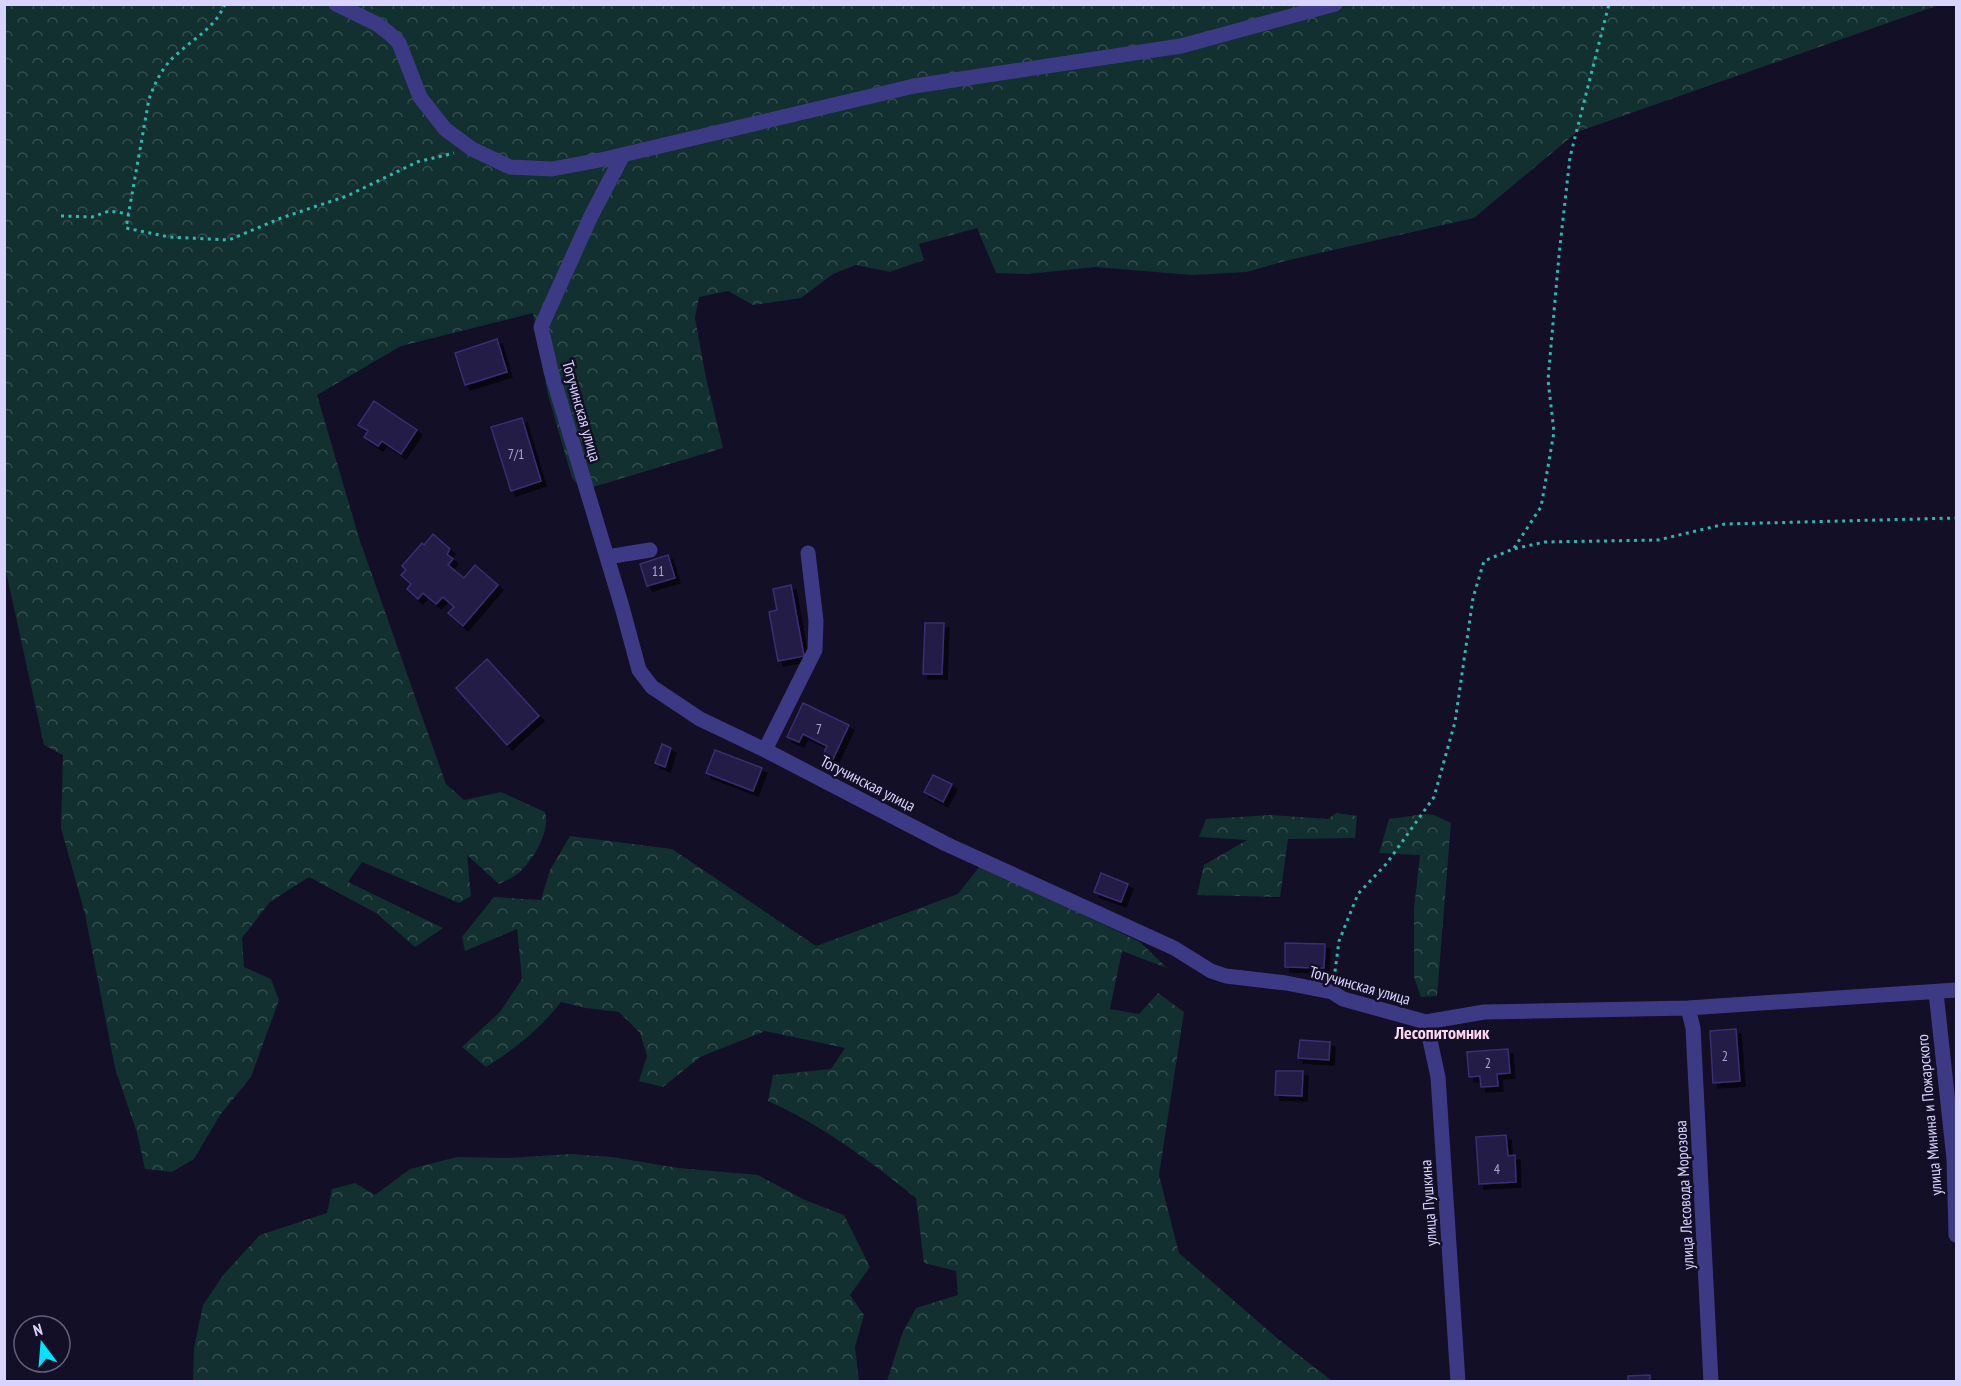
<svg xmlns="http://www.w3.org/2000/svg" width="1961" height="1386" viewBox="0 0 1961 1386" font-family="'PT Sans Narrow',sans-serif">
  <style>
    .forest { fill: url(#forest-crowns) }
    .building { fill: #241b47; stroke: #3b2d73; stroke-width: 1.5; filter: url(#shadow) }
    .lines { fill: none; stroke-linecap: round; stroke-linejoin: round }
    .path { stroke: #2fb8b0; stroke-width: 3; stroke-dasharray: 3 4.5; stroke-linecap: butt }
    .minor { stroke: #3d3a85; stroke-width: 15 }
    .labels { text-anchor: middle; stroke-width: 5; stroke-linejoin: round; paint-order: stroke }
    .number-label { font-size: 14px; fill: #aca6d1 }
    .street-label { font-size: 16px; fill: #d9d4ff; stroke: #130f26 }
    .neighbourhood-label { font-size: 18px; font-weight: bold; fill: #ffd6f0; stroke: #130f26 }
  </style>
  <defs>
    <pattern id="forest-crowns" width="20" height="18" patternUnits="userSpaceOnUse" patternTransform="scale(1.5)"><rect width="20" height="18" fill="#12302f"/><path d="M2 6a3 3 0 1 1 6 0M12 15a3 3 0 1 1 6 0" fill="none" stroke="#344d4e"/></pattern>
    <filter id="shadow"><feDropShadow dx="5" dy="5" stdDeviation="0" flood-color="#0009"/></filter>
  </defs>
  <rect width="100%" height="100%" fill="#130f26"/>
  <path class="forest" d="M4,5h1935l-362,127 -103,86 -189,43 -38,11 -55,3 -97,-8 -67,7 -32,-1 -19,-45 -58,16 5,16 -34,12 -34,-7 -23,9 -32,24 -48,7 -25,-14 -29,6 -4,21 11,60 17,70 -140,42 -11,-12 -24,-83 -15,-82 -132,33 -84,49 43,146 86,243 18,16 37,-8 44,20c6,19 -12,47 -25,60 -5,5 -14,8 -21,12l-32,-29 4,41 -12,7 -97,-41 -14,20 95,46 -28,19 -39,-34 -67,-36 -39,25 -28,36 2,29 27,12 8,21 -28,77 -31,38 -26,44 -22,13 -27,-3 -8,-36 -22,-65 -30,-154 -24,-86 2,-73 -19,-10 -39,-178z
    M1336,813l21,3 -2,22 -67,1 -8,58 -83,-2 7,-30 43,-25 -48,-3 7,-18 65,-4 57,4z
    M1425,814l9,1 17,8 -14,173 -16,1 -7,-20v-69l6,-53 -41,-2 10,-34z
    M570,836l102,13 144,97 142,-52 22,-28 160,76 27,26 -45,-17 -12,58 29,5 19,-21 26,19 -25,163 20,78 98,85 55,43h-445l15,-47 14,-26 42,-13 -2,-24 -32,-8 -8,-65c-46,-37 -94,-73 -148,-97l5,-26 58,-6 14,-21 -80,-17 -65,26 -37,30 -24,-6 8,-25 -7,-23 -21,-21 -33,-4 -25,-6c-21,27 -46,47 -75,65l-24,-20 38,-35 22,-33 -5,-50 -52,22 -3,-14 32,-40 47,3 9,-30z
    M571,1154l41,3 66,11 80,7 47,25 39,15 26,52 -20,28 14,20 -9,32 4,34h-666l1,-33 9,-43 21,-31 36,-39 67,-22 5,-24 23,-6 20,12 35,-26 47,-12 51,1z"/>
  <path class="building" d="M497,339l10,33 -42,13 -10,-32z
    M374,401l43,29 -16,24 -19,-13 -4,5 -14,-9 4,-6 -10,-6z
    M522,418l19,63 -30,10 -20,-64z
    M433,534l17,15 -3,5 6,5 -5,6 16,13 11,-13 23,20 -35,41 -15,-13 6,-6 -11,-10 -7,7 -13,-11 -5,6 -11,-10 4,-5 -10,-9 5,-5 -4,-4 20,-23 2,2z
    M668,555l7,23 -28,8 -7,-22z
    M791,585l13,71 -26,5 -9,-49 8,-2 -4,-21z
    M925,623h19l-2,51h-19z
    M487,659l52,57 -32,29 -51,-57z
    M803,703l46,22 -16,34 -10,-4 4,-9 -24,-12 -4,8 -12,-5z
    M662,744l9,4 -6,19 -10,-4z
    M715,750l47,18 -9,23 -47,-18z
    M933,775l19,9 -9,18 -19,-10z
    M1101,873l27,11 -7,18 -27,-10z
    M1285,943l40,1 -1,24 -39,-1z
    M1736,1029l4,52 -27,2 -3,-52z
    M1300,1040l30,2 -1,18 -31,-2z
    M1508,1049l2,24 -13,1 1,12 -17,1 -1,-11 -11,1 -2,-25z
    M1276,1071h27l-1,25 -27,-1z
    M1506,1135l2,21 7,-1 1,27 -37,2 -3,-47z
    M1650,1375v7h-22v-6z"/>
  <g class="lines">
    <path class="path" d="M225,4c-10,24 -31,34 -49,51 -14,12 -21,28 -27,44l-23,129 43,9 60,3 52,-22 66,-22 70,-34 37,-9
      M61,216l31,1 17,-6 20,3
      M1514,548l27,-41 13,-75 -6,-52 11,-125 11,-98 39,-153
      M1334,979l5,-38 19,-47 29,-31 47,-66 21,-75 18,-124 11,-37 29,-12 32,-7 113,-2 67,-16 231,-6"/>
    <path class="minor" d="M336,4l41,20 13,10 9,9 21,54 25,32 27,20 38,18 42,2 53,-10 309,-73 267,-40 154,-42
      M623,155l-32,61 -50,111 10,44 71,236 17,63 13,17 48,32 65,31 181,94 228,104 37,23 15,5 60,7 46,9 11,7 83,23 58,-10 204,-4 268,-18
      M607,557l43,-7
      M765,750l50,-100 1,-29 -8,-68
      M1936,992l18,167 2,76
      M1688,1008l5,20 18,354
      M1426,1022l12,55 20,305"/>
  </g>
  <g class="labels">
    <g class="number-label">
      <text x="516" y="459">7/1</text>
      <text x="658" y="576">11</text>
      <text x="819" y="734">7</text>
      <text x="1725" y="1061">2</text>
      <text x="1488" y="1068">2</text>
      <text x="1497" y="1174">4</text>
    </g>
    <g class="street-label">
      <text transform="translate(582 411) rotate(74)" y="6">Тогучинская улица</text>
      <text transform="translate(868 783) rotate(27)" y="6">Тогучинская улица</text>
      <text transform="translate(1360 985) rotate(16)" y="6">Тогучинская улица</text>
      <text transform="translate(1929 1115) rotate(-95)" y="6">улица Минина и Пожарского</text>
      <text transform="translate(1684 1195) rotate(-93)" y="6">улица Лесовода Морозова</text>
      <text transform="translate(1428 1203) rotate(-94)" y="6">улица Пушкина</text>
    </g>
    <g class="neighbourhood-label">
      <text x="1442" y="1039">Лесопитомник</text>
    </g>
  </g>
  <rect width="1961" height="1386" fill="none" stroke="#d9d4ff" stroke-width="12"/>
  <g transform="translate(42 1344) rotate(344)"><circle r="28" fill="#130f26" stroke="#625e7d" stroke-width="1.5"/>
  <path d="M0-4.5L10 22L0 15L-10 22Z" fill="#00e5ff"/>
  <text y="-9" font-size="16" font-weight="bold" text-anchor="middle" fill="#d9d4ff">N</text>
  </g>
</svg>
